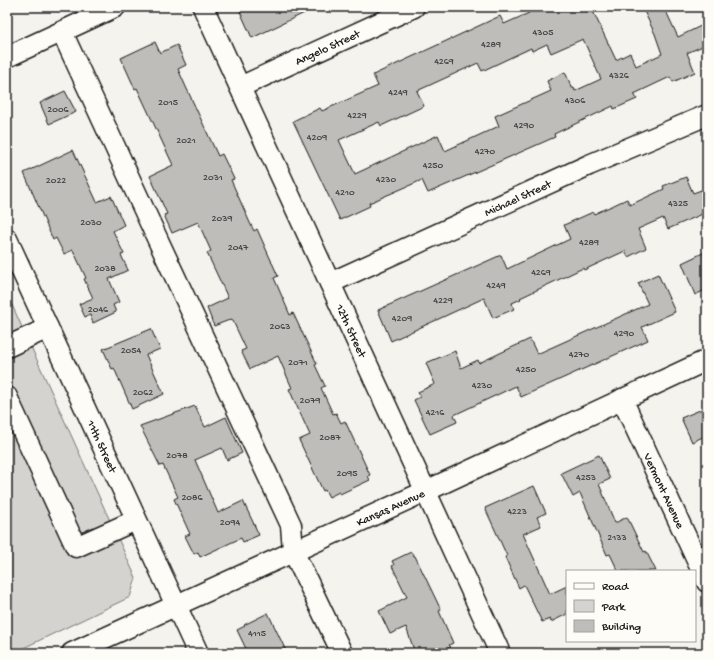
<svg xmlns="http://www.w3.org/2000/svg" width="714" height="660" viewBox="0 0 714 660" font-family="'Gochi Hand',sans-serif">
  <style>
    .green { fill: #d4d3cf; stroke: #787876 }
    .building { fill: #bebdba; stroke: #1c1c1c; fill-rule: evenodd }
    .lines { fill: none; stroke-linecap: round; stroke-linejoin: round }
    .minor-casing { stroke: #1c1c1c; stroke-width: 23 }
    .minor { stroke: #fdfcf7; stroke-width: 20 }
    .labels { text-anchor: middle; stroke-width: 3; stroke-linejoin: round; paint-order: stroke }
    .number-label { font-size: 10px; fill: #444 }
    .street-label { font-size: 12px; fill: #1c1c1c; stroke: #fdfcf7 }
  </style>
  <rect width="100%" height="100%" fill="#f4f3ee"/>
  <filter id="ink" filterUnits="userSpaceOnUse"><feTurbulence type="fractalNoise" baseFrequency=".025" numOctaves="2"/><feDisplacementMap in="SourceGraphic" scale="8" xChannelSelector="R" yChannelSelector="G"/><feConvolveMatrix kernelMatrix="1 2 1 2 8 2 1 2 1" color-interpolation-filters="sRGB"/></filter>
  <g filter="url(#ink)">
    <path class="green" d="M7,294l129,284 -6,19 -117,56h-6z"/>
    <path class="building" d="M238,7h79l-65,31z
      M527,7h64l25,53 14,-7 6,13 26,-12 -7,-20 -13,-27h22l14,30 29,-14v21l-20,9 8,19 -22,10 -3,-5 -36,17 3,5 -23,10 -1,-3 -59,28 1,3 -127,56 -6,-13 -53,23 1,3 -30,14 -47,-99 27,-13 2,3 56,-25 -5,-11 127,-59 4,8 25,-11zM583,39l18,40 -26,12 -1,-3h-2l-7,-16 -18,9 4,10 -56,25 4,10 -54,25 -7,-16 -83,39 -16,-34 40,-18 2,4 43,-20 -7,-15 61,-28 4,8 49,-23 1,3 15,-7 4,9z
      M155,42l5,11 17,-8 9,20 -8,4 8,18 32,69 4,-2 12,25 -3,1 19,43 4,8 3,-2 21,47 -4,2 16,37 3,-2 24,51 -2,1 10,21 -4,2 12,26 3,-1 5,10 4,-2 25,54 -2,1 2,4 -30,14 -1,-2 -10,5 -4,-7 -2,1 -24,-51 11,-5 -21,-46 3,-1 -14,-32 -28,13 -9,-18 5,-2 -14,-30 -18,7 -7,-18 21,-10 -21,-45 4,-2 -13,-29 -26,11 -8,-18 3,-1 -17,-38 23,-11 -36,-77 -2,1 -14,-31z
      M65,91l11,21 -27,12 -9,-21z
      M73,150l24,52 14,-6 13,29 -11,6 11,23 -3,1 7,15 -19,9 10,23 -6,3 3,7 -23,11 -3,-8 -5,2 -6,-13 14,-6 -9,-19 2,-1 -13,-28 -9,4 -8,-16 -3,2 -29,-67z
      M686,177l7,16 14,-5v24l-39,17 -5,-11 -25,11 8,19 -18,9 -3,-6 -41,19 -1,-2 -63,30 1,1 -9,4 2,6 -21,9 -9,-20 -93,43 -13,-31 123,-55 6,14 63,-30 -6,-14 29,-13 1,2 33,-15 3,6 34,-16 -1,-3z
      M707,251v38l-12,6 -13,-32z
      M658,274l17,38 -33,15 6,13 -127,57 -5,-11 -62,29 3,7 -27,12 -16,-34 6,-3 -2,-5 17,-8 -9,-21 29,-12 6,17 17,-8 1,3 51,-24 7,15 111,-50 -10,-21z
      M151,329l9,20 -14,6 18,39 -32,15 -18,-41 -2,1 -9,-20z
      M195,406l10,21 21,-10 16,36 -15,7 -5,-12 -27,12 23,53 25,-12 16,34 -16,7 -2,-4 -41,19 -2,-5 -4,2 -9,-18 5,-2 -16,-35 4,-2 -15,-32 -3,1 -20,-40z
      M707,407v28l-15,7 -11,-24z
      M599,455l11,24 -11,5 16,39 12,-6 17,35 2,-1 10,20h-38l-8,-17 -3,1 -27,-62 -7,4 -12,-24z
      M534,486l12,27 -9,4 4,9 -18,8 27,60 17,-8v28l-16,8 -1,-3 -8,3 -18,-37 -5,3 -14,-31 2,-1 -22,-48z
      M411,552l3,4h1l26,54 -2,1 14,32 -4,2 2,2 -13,6h-23l-9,-26 -16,7 -11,-23 28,-14 -15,-31 2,-1 -2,-4z
      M268,613l19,40h-39l-11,-23 8,-4 -1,-1z"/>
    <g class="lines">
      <g class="minor-casing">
        <g id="minor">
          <path id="s1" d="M203,7l297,646"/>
          <path d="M62,32l95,206 134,287 2,26 49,102"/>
          <path d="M7,57l108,-50"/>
          <path id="s2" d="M240,87l174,-80"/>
          <path id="s3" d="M7,239l191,414"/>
          <path id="s4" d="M330,283l259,-118 118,-50"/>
          <path d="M7,347l41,-19"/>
          <path d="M7,397l69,150 60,-27"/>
          <path id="s5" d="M622,399l85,183"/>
          <path id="s6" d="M72,653l354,-162 281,-131"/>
        </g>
      </g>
      <use href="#minor" class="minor"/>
    </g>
  </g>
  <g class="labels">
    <g class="number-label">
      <text x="543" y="35">4305</text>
      <text x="491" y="47">4289</text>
      <text x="444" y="64">4269</text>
      <text x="619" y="78">4326</text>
      <text x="398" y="95">4249</text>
      <text x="575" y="103">4306</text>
      <text x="168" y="105">2015</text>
      <text x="58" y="112">2006</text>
      <text x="357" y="118">4229</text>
      <text x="524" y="128">4290</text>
      <text x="317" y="140">4209</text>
      <text x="186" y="143">2021</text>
      <text x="485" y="154">4270</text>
      <text x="433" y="168">4250</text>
      <text x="213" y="180">2031</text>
      <text x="386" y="182">4230</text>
      <text x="56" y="183">2022</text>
      <text x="345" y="195">4210</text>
      <text x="678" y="206">4325</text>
      <text x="222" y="221">2039</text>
      <text x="91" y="225">2030</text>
      <text x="589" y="245">4289</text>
      <text x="238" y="250">2047</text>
      <text x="105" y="271">2038</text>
      <text x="541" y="275">4269</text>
      <text x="496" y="288">4249</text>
      <text x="443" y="303">4229</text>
      <text x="98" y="312">2046</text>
      <text x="402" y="321">4209</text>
      <text x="280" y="329">2063</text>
      <text x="624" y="336">4290</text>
      <text x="131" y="353">2054</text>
      <text x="579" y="357">4270</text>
      <text x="298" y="365">2071</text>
      <text x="526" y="372">4250</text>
      <text x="482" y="388">4230</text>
      <text x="143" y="395">2062</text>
      <text x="310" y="403">2079</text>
      <text x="435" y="415">4216</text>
      <text x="330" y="440">2087</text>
      <text x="177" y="458">2078</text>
      <text x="347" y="476">2095</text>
      <text x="586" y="480">4253</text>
      <text x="192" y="500">2086</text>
      <text x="517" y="514">4223</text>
      <text x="230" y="525">2094</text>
      <text x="617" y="540">2133</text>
      <text x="257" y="636">4115</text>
    </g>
    <g class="street-label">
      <text dy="4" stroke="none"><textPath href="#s2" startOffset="96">Angelo Street</textPath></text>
      <text dy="4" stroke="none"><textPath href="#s4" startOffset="206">Michael Street</textPath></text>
      <text dy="4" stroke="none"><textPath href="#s1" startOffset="356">12th Street</textPath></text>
      <text dy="4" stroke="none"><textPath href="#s3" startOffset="228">11th Street</textPath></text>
      <text dy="4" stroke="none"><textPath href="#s5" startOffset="101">Vermont Avenue</textPath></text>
      <text dy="4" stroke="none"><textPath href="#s6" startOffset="350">Kansas Avenue</textPath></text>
    </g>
  </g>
  <rect width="714" height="660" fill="none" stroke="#fdfcf7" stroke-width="24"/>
  <rect x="12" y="12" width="690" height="636" fill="none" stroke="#1c1c1c" stroke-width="1.5" filter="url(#ink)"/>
  <rect x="566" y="570" width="130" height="72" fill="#fdfcf7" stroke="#a3a29f"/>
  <rect x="574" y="583" width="20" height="6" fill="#fdfcf7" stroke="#a3a29f"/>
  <text x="602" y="590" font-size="12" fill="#1c1c1c">Road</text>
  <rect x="574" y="600" width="20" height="12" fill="#d4d3cf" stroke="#a3a29f"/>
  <text x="602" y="610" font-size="12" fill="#1c1c1c">Park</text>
  <rect x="574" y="620" width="20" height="12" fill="#bebdba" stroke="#a3a29f"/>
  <text x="602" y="630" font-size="12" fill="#1c1c1c">Building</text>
</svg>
